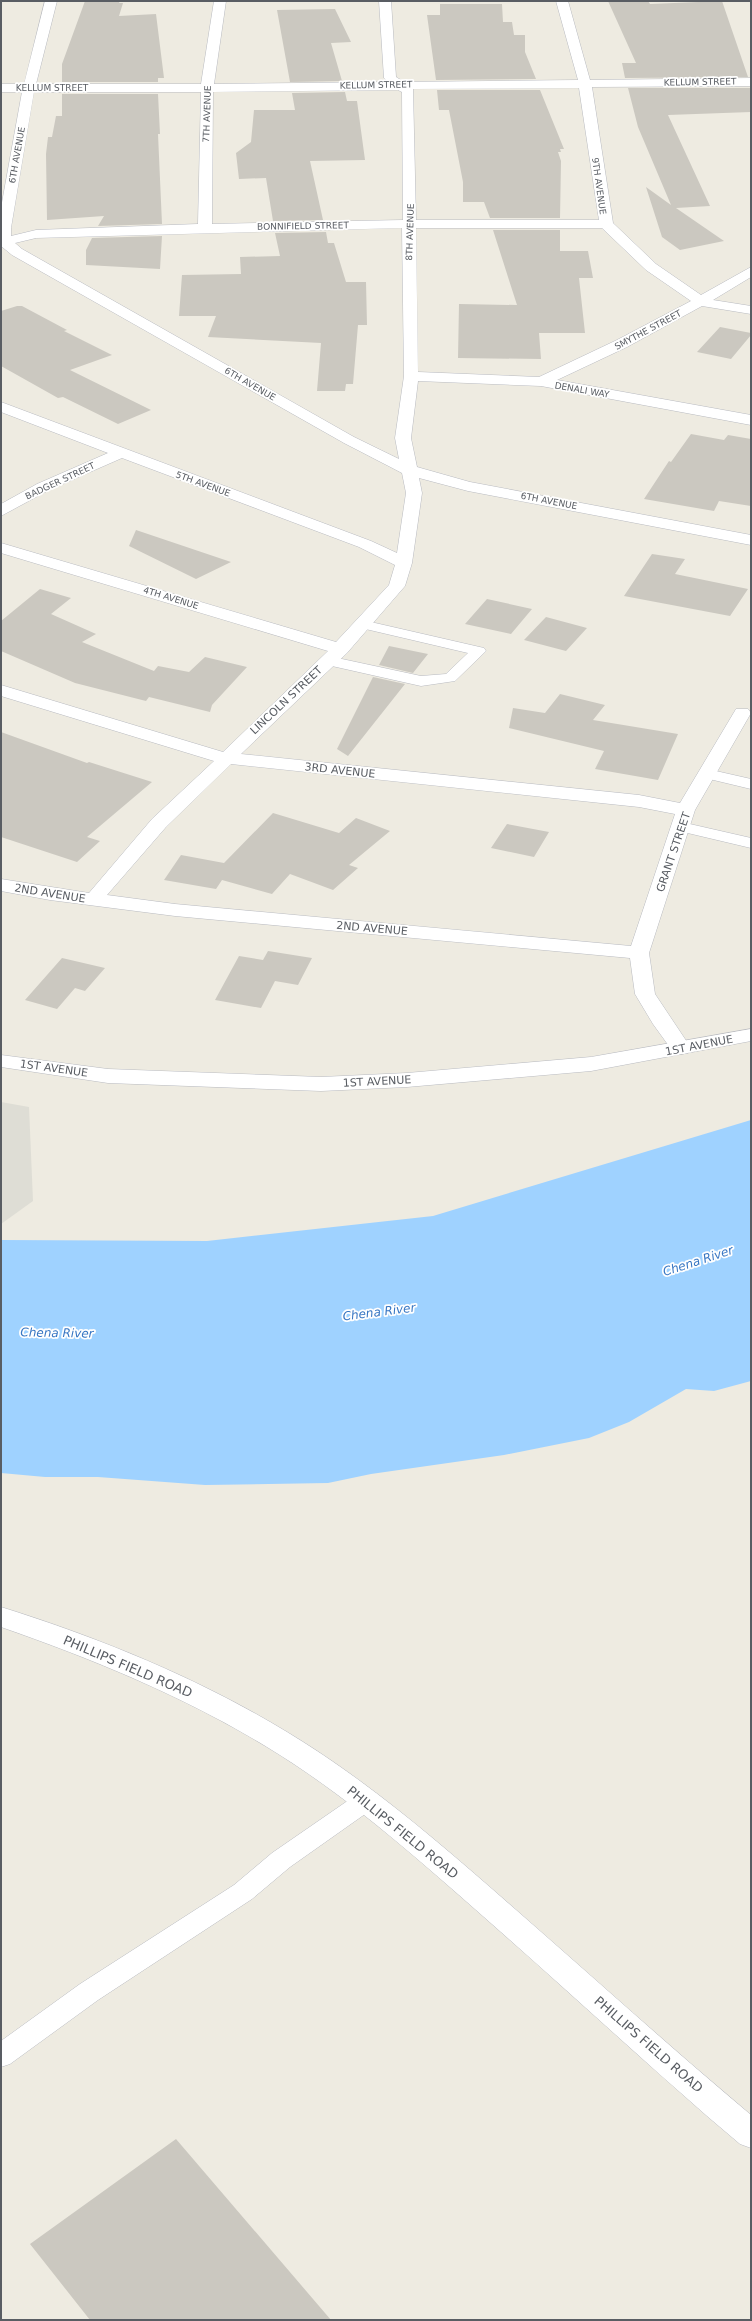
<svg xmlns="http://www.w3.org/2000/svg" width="752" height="2321" viewBox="0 0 752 2321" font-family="'DejaVu Sans',sans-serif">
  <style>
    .industrial { fill: #deddd5 }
    .water { fill: #9fd2ff }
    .building { fill: #cbc8c0 }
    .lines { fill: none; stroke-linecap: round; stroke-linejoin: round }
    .service-casing { stroke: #b9bbc1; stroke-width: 1 }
    .minor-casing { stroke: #b9bbc1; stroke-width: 1 }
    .tertiary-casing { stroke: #b9bbc1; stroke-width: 1 }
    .service { fill: #fff; fill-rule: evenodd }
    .minor { fill: #fff; fill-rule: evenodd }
    .tertiary { fill: #fff; fill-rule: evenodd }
    .labels { text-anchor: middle; stroke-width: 3.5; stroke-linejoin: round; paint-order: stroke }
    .far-street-label { font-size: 9px; fill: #595d63; stroke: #fff }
    .street-label { font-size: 11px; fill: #595d63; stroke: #fff }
    .water-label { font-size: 12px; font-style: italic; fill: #3776c3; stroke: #fff }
    .near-street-label { font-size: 13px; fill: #595d63; stroke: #fff }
  </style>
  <rect width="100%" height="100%" fill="#eeebe1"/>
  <path class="industrial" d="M1,1102l28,5 4,94 -32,23z"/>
  <path class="water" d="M751,1120v261l-37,10 -28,-2 -57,33 -40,16 -85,17 -133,19 -43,9 -123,2 -107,-8h-53l-44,-4v-233l206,1 226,-25z"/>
  <path class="building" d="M85,1h35l-1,2h4l-4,13 37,-2 8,64h-6v4h-96v-18z
    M608,1h40l2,3 72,-3 26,76 -123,1 -3,-15h14z
    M440,4h62l1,18h9l2,13h11v17l11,27 -100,1 -9,-65h13z
    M335,9l16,33 -20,1 11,38 -52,1 -13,-72z
    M628,88h123v24l-83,3 42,91 -34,2 48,33 -44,9 -18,-13 -16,-50 25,18 -33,-78z
    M437,90h103l24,59h-4l1,3h-3l3,9 -1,57h-70l-6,-16h-21v-20l-14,-72h-10z
    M345,92l2,9h10l8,59 -55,1 13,59 -50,1 -7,-43 -27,1 -3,-26 15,-11 3,-32h41l-3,-17z
    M62,94h96l2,40h-2l4,90 -64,2 6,-10 -57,4 -1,-66 2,-17h4l4,-21h6z
    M493,230h67v21h28l5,27h-14l6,55h-46l2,26 -83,-1 1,-54 58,1z
    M326,232l2,11h6l12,39h20l1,43h-9l-5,59h-7l-1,7h-28l4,-48 -113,-6 8,-21h-37l3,-41 59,-1 -1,-17 40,-1 -5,-23z
    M162,236l-2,33 -74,-4v-15l6,-12z
    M17,306h5l45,24 -3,1 48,24 -42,15 81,40 -33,14 -55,-27 -5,1 -57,-32v-55z
    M720,327l31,6v2l-20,24 -34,-7z
    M691,434l33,6 4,-5 23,4v67l-32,-5 -5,10 -70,-12 25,-38 2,1z
    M136,530l95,32 -35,17 -67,-33z
    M652,554l33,5 -10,15 73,15 -18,27 -106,-20z
    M40,589l31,9 -20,16 45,20 -14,8 72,29 4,-5 31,6 16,-15 42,10 -35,38 -2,7 -61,-15 -3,4 -71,-18 -74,-32v-30z
    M487,599l45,10 -21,25 -46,-10z
    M546,617l41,11 -21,23 -42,-11z
    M389,646l39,8 -15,19 -34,-8z
    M373,677l32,7 -57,72 -11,-7z
    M560,694l45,11 -12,15 85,14 -20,46 -63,-11 9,-18 -95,-23 4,-20 32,5z
    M1,732l86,31 2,-1 63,20 -65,55 13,4 -23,21 -76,-25z
    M273,813l66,20 17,-15 34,13 -41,34 9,3 -25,22 -43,-16 -18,20 -50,-14 -6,9 -52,-9 17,-25 43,8z
    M507,824l42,8 -15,25 -43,-9z
    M268,951l44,7 -14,27 -23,-4 -14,27 -46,-8 24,-44 24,4z
    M62,958l43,10 -20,23 -10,-3 -18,21 -32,-9z
    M176,2139l155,181h-241l-60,-76z"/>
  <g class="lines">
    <g class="service-casing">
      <path id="service" d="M362,620l122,28 2,3 -31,30 -34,5 -98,-22 -3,-3 8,-5 93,20 25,-2 22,-21 -111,-26 -2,-3 2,-3z
        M707,769l44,10v10l-50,-12 -2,-3 2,-3z
        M681,822l70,16v10l-76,-18 -2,-3 2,-3z
        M367,1790l8,3 4,7 -4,7 -85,60 -38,32 -154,101 -88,64 -9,3v-26l79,-57 154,-99 38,-32 87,-60z"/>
    </g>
    <g class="minor-casing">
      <path id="minor" d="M45,1h12l-21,83h165l13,-83h12l-12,83 174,-2 -4,-4 -5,-77h12l5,76 8,5 174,-2 -22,-79h12l22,79 161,-2v8l-159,1 21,136 43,41 45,31 50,-28v10l-38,23 38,6v8l-49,-8 -75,41 -70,33 194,35v10l-210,-39 -123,-5 -7,57 6,29 53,15 281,53v10l-283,-54 -49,-13 3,15 -10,70 -7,23 -58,67 -106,101 398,41 41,8 56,-94h12l3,4 -56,97 -46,143 6,41 36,54 -3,5 -7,1 -7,-1 -21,-29 -18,-30 -5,-36 -455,-42 -125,-16 -49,-9v-12l88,14 63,-74 62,-58 -213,-65v-11l222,67 105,-101 -327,-98v-10l335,99 53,-57 6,-20 -36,-18 -237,-89 -73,32 -48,26v-12l36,-20 71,-31 -107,-41v-10l370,139 26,12 9,-60 -4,-20 -58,-30 -332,-188 -11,-9v-38l21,-116h-21v-8h23zM579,88l20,132h-183l-3,-131zM398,90l4,2 1,128 -191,4 1,-132zM34,92h167l-3,132 -162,6 -25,6v-8zM402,228l2,148 -9,62 4,21 -45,-22 -332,-188 -7,-6 21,-5zM416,228h186l44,42 45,31 -74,39 -78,37 -121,-5zM231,764l408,43 36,7 -44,132 -456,-42 -68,-9 59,-68z"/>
    </g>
    <g class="tertiary-casing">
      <path id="tertiary" d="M751,1029v12l-160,30 -184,16 -86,4 -213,-8 -107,-16v-12l107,14 213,8 86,-4 184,-16z
        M1,1607c99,31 197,71 286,125 83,50 156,114 228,177 79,69 156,139 236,206v33l-11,-4 -33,-28c-78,-68 -153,-138 -231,-206 -66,-58 -133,-117 -209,-163 -84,-51 -174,-88 -266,-120z"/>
    </g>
    <use href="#service" class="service"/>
    <use href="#minor" class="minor"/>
    <use href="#tertiary" class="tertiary"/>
  </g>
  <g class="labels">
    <g class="far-street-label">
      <text transform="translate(700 82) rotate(-1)" y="3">KELLUM STREET</text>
      <text transform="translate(376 85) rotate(-1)" y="3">KELLUM STREET</text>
      <text x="52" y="91">KELLUM STREET</text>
      <text transform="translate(207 114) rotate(-88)" y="3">7TH AVENUE</text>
      <text transform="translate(17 155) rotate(-80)" y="3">6TH AVENUE</text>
      <text transform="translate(599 186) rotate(82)" y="3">9TH AVENUE</text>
      <text transform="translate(303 226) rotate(-1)" y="3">BONNIFIELD STREET</text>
      <text transform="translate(410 232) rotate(-88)" y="3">8TH AVENUE</text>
      <text transform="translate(648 330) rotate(-28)" y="3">SMYTHE STREET</text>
      <text transform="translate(250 384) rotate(30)" y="3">6TH AVENUE</text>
      <text transform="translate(582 390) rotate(10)" y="3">DENALI WAY</text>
      <text transform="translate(60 481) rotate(-25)" y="3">BADGER STREET</text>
      <text transform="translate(203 484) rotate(20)" y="3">5TH AVENUE</text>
      <text transform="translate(549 501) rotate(11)" y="3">6TH AVENUE</text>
      <text transform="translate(171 598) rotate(17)" y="3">4TH AVENUE</text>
    </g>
    <g class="street-label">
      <text transform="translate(286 700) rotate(-43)" y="4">LINCOLN STREET</text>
      <text transform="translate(340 770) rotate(6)" y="4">3RD AVENUE</text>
      <text transform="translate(673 852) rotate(-71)" y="4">GRANT STREET</text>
      <text transform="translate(50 893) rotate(9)" y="4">2ND AVENUE</text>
      <text transform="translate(372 928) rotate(5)" y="4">2ND AVENUE</text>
      <text transform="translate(699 1045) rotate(-11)" y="4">1ST AVENUE</text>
      <text transform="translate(54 1068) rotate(8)" y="4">1ST AVENUE</text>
      <text transform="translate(377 1081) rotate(-3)" y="4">1ST AVENUE</text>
    </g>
    <g class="water-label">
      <text transform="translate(698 1261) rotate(-18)" y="4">Chena River</text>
      <text transform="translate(379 1312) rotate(-7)" y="4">Chena River</text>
      <text transform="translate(57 1333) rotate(1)" y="4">Chena River</text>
    </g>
    <g class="near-street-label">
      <text transform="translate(128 1666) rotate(23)" y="5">PHILLIPS FIELD ROAD</text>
      <text transform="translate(403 1832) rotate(39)" y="5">PHILLIPS FIELD ROAD</text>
      <text transform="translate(649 2044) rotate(41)" y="5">PHILLIPS FIELD ROAD</text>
    </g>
  </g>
  <rect width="752" height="2321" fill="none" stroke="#595d63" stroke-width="4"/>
</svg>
